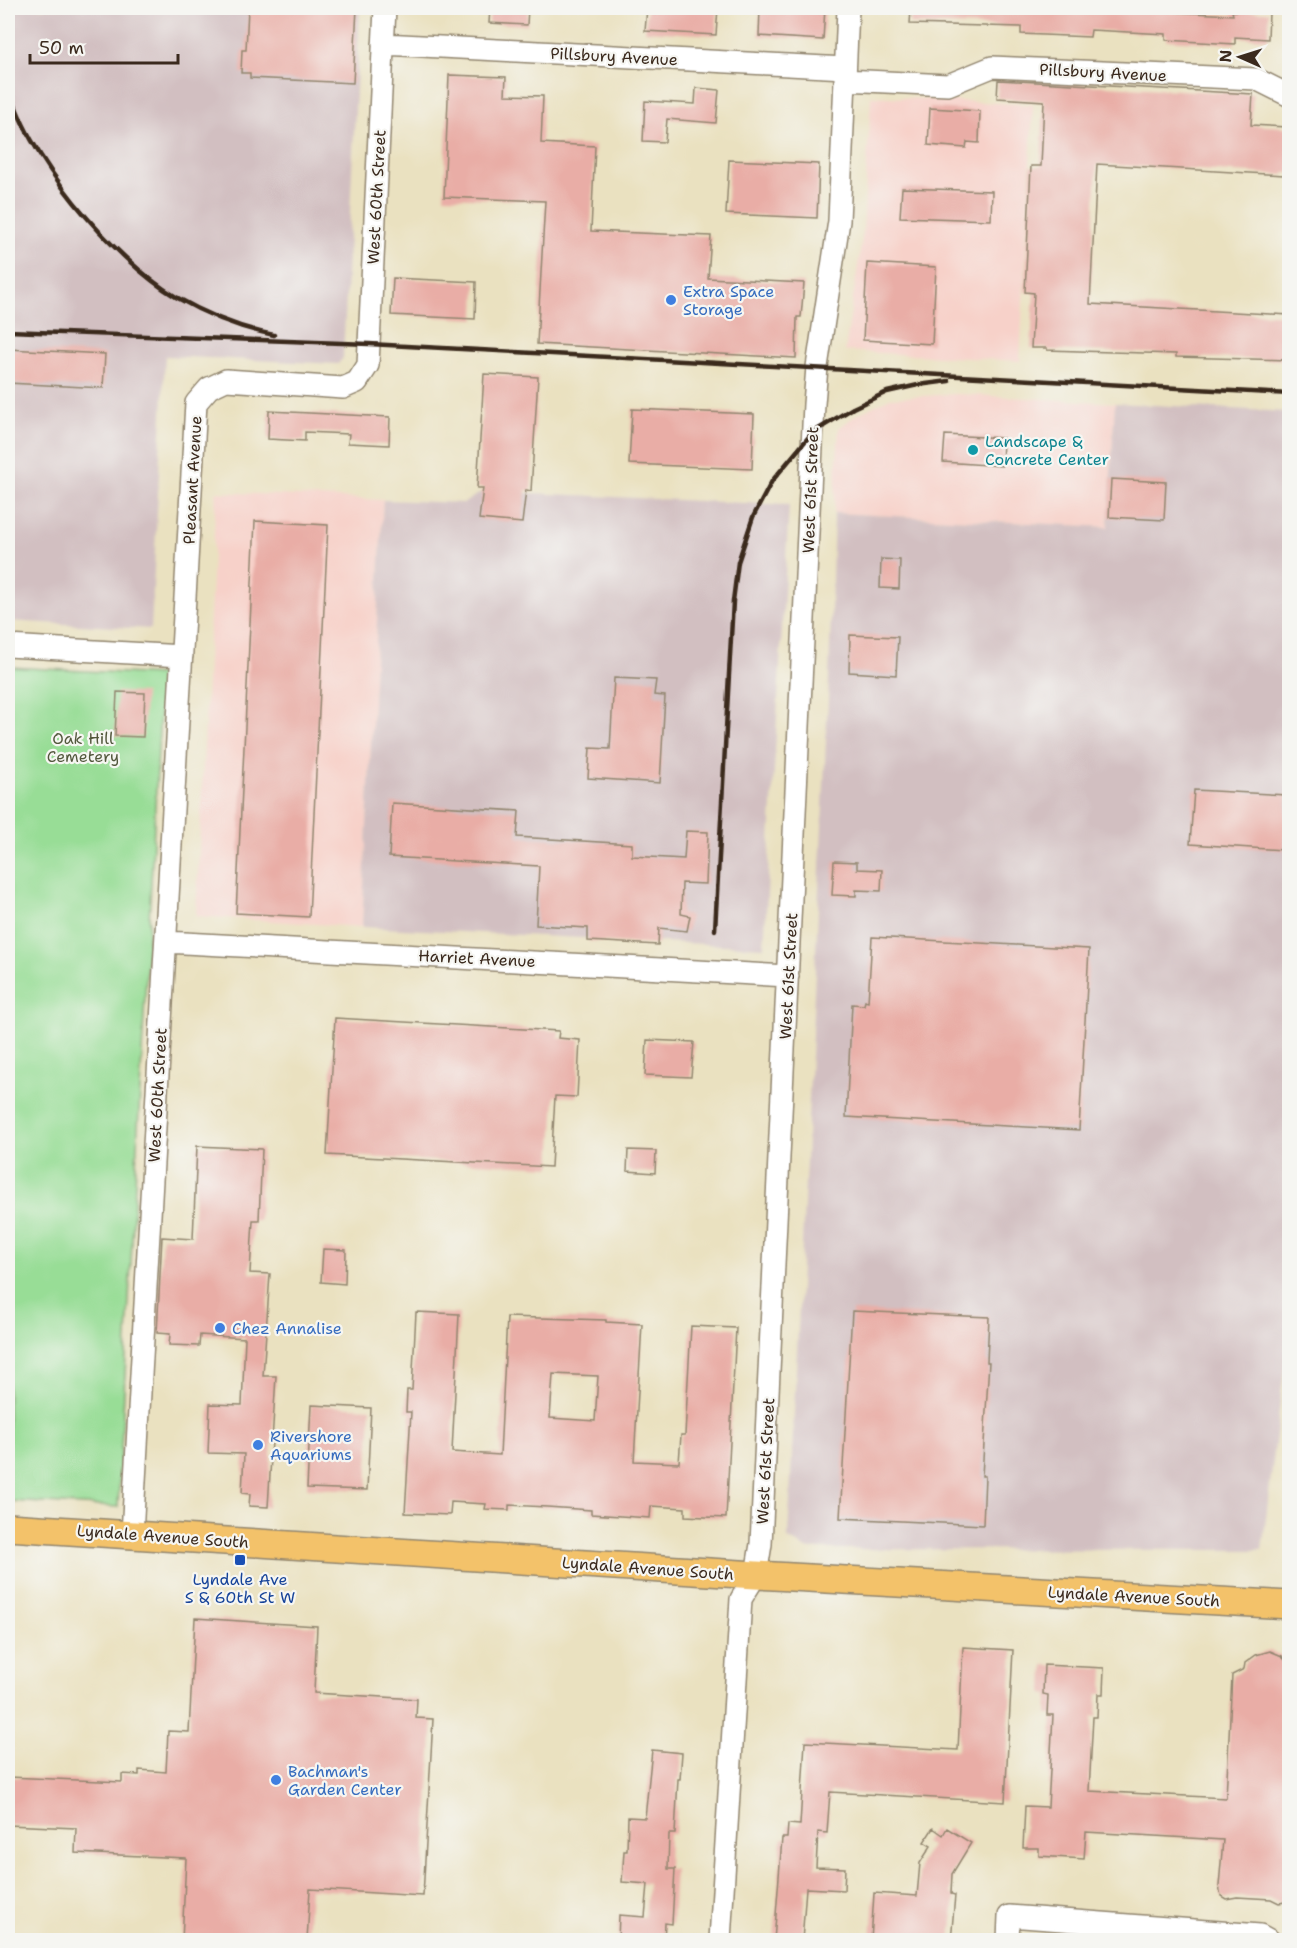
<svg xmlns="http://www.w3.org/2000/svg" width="1297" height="1948" viewBox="0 0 1297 1948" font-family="'Shantell Sans',sans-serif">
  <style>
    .built { fill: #f7d1c9 }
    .industrial { fill: #d2bfc1 }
    .green { fill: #98dd96; stroke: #6a845a; stroke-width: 1.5 }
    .building { fill: #e9ada6; fill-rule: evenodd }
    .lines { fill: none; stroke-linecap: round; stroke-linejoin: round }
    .minor-casing { stroke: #92866f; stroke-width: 24 }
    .major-casing { stroke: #92866f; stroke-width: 30 }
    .minor { stroke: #fff; stroke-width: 21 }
    .major { stroke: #f3c26a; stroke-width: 27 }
    .rail { stroke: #3b2a1e; stroke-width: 4.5 }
    .shop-dot { fill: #3f7fe0; stroke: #f6f6f2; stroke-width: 2 }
    .culture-dot { fill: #0f9aa8; stroke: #f6f6f2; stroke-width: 2 }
    .transit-dot { fill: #1a4fb4; stroke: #f6f6f2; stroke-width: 2 }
    .labels { text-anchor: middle; stroke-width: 4.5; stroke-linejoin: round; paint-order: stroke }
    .street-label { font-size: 16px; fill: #3b2a1e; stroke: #f6f6f2 }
    .shop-label { font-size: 16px; fill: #366cbe; stroke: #f6f6f2; text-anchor: start }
    .culture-label { font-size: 16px; fill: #0d838f; stroke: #f6f6f2; text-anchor: start }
    .park-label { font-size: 16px; fill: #52573c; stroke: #f6f6f2 }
    .transit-label { font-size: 16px; fill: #164399; stroke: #f6f6f2 }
  </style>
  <rect width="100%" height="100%" fill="#f6f6f2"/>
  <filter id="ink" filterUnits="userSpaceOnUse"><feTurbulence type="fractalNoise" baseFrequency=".0167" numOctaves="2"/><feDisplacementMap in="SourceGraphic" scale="12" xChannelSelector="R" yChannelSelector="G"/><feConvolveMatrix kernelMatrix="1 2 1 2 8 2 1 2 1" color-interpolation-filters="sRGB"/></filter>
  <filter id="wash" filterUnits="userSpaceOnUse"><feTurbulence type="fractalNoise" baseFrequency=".008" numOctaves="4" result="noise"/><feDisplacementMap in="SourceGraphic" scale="24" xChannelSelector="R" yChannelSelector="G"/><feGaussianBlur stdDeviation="1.35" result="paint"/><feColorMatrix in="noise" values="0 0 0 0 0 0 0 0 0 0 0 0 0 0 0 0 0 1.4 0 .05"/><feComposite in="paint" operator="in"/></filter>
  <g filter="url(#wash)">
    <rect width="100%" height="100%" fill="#eae1c0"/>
    <path class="built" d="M871,96l162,9 -13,256 -175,-10 18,-119z
      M957,394l158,9 -7,124 -274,-14 5,-85 17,-13 34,-17z
      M216,492l167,8 -21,427 -166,-11z"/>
    <path class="industrial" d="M8,8h352l-17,350 -5,6 -173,-8 -14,273 -143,-8z
      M1115,403l174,9 1,909 -28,229 -455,-1 -19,-10 41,-861 5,-165 274,14z
      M483,491l306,14 -25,442 -402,-20 21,-427 81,3z"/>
    <path class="green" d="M8,667l154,8 -44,832 -110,-6z"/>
    <g id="blocks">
      <path class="building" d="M248,8h109l-4,75 -103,-5v-5h-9l1,-23h4z
        M490,8h38l-1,17 -38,-2z
        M647,8h71l-2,27 -71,-4z
        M760,8h65l-2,32 -64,-4z
        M911,8h261l-1,4 62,3 -1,-4 37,1 -1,27 -33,-2v7l-69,-4v-6l-75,-4 -1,7 -69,-3v-7l-111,-3z
        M449,75l57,2 -1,18 38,1 -2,47 54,3 -4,85 120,5 -3,42 96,5 -3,34h-4l-1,41 -259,-14 8,-143 -101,-4z
        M998,80l255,14 -2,31 36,2v2h3v44h-6v2l-187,-11 -7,140 200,11v45l-114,-3v-3l-129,-4v-2h-16l3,-55 -9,-1 6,-126h10l3,-65 -47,-3z
        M696,88l23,2 -3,33 -49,-4 -2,23 -22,-1 2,-40 50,3z
        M930,108l50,3 -1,32 -12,-1 -1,6 -38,-3z
        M729,160l90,4 -2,54 -91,-4z
        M902,188l90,3 -1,29 -91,-3z
        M867,263l69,4 -4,77 -69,-4z
        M393,278l83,4 -1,37 -84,-4z
        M8,349l97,5 -2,34 -95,-5z
        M484,374l54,3 -7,114 -5,-1 -4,33 -43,-4 4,-31h-6z
        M632,409l122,5 -2,55 -123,-5z
        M269,411l121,6 -1,28 -41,-2 1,-9 -44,-2v9l-37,-2z
        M945,435l58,3 -1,28 -59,-4z
        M1111,479l55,3 -2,38 -55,-3z
        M255,521l73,4 -19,392 -73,-4z
        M881,559l19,1 -1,29 -19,-1z
        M850,635l48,2 -2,38 -47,-3z
        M614,678l42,2 -2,15 11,1 -5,87 -72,-5 2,-30 20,1z
        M117,692l28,1 -2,44 -28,-1z
        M1194,790l93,5 -3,55 -94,-6z
        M392,803l127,8 -2,26 115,7v12l52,3 2,-28 22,1 -2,52 -24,-1 -1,31 9,2 -3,15 -28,-3 -1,17 -70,-4v-13l-52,-3 3,-59 -150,-9z
        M834,861l23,1v7l25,1 -1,21 -25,-1v6l-24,-1z
        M872,937l217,12 -10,181 -233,-13 6,-113 12,1 1,-4 3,1z
        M335,1018l224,13 -1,7 22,2 -3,57 -22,-1 -4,71 -224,-12z
        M647,1040l47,2 -3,35 -46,-2z
        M197,1146l65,3 -3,71h-6l-3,53 20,1 -7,102h13l-8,131 -19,-1 1,-12 -8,-1 2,-39 -36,-1 2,-49 32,1 3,-67 -45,-3 -1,11 -30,-1 1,-11 -13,-1 5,-96 31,2z
        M628,1150l28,1 -1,22 -28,-2z
        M323,1249l23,1 -1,34 -24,-2z
        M852,1311l137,6 -2,45h2l-7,114h3l-2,49 -143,-7z
        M416,1312l43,2 -7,138 48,3 7,-138 99,3v2l36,2 -8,137 45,2 2,-28h4l6,-109 45,2 -10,190 -41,-2v-8l-34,-2 -1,12 -59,-4v-4l-44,-3 -38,-2v5l-24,-1 1,-5 -35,-2 -1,13 -45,-2 6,-101h-5l1,-22h5zM553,1374l45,2 -3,45 -45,-3z
        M311,1405l60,3 -4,82 -60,-2z
        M195,1618l122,8 -3,67 103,6 -1,19 17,1 -10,177 -113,-7 -3,52h-125l4,-83 -111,-5 1,-25 -68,-3 1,-48 113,5v-8l17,1v-5l27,2 2,-41 21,1z
        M963,1647l50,3 -8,152 -175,-10 -3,41 -9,-1 -2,35 29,1 -1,22 -38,-2 -4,53h-28l8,-103h5l1,-14 12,1 5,-83 153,8z
        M1270,1651l12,5 8,8v234l-5,4 -6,1 -8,-4 -34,-2 -11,2 -5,-3 -2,-10 4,-46 -137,-8 -2,27 -45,-3v-8h-16l2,-42 23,1 5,-92h-6l1,-20 -5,-1 1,-29 60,3 -1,26h-5l-1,23h-4l-4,74 137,7 6,-123 12,-6 1,-6 11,-8z
        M652,1750l30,3 -2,26h-2l-3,55h-6l-1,35h7l-3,55 -7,-1 -1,18h-46l1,-26 26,2 3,-33 -26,-2 2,-31h3l1,-34 17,1z
        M933,1828l10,7 4,-7 24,15 -19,31 -1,20 4,1 -4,46h-80l3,-48 43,3 3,-33 11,-17 -7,-4z"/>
    </g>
  </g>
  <g filter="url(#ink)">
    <use href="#blocks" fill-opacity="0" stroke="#92866f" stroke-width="1.5"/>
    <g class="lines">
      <g class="minor-casing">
        <path id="minor" d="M383,44l462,24
          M845,80l103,5 44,-18 264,12 34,17
          M8,646l174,10
          M166,942l622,34
          M132,1534l64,-1131 13,-15 17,-8 117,8 14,-6 11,-17 17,-357
          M720,1940l21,-341 15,-24 5,-31 53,-1140 3,-37 22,-146 9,-213
          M1008,1940l1,-24 251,19 9,5"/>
      </g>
      <g class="major-casing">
        <path id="major" d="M8,1527l748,48 534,30"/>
      </g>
      <use href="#minor" class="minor"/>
      <use href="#major" class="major"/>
      <path class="rail" d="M8,81c14,72 106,179 168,216 31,18 63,31 98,38
        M8,331l361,13 921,50
        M715,930l18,-329 5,-39 15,-45 19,-36 40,-48 41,-25 34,-16 31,-7 31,-4"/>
    </g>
  </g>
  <g class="shop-dot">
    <circle cx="671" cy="300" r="6"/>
    <circle cx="220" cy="1328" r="6"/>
    <circle cx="258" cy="1445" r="6"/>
    <circle cx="276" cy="1780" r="6"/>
  </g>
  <circle class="culture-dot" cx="973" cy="450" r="6"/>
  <rect class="transit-dot" x="234" y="1554" width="12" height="12" rx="3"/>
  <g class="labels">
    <g class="street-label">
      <text transform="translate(614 56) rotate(3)" y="6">Pillsbury Avenue</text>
      <text transform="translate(1103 72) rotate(3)" y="6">Pillsbury Avenue</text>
      <text transform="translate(376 197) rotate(-87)" y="6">West 60th Street</text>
      <text transform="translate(192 480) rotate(-87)" y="6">Pleasant Avenue</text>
      <text transform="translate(810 490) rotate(-88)" y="6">West 61st Street</text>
      <text transform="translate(477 958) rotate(3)" y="6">Harriet Avenue</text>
      <text transform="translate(788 976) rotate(-87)" y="6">West 61st Street</text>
      <text transform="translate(157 1095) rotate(-87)" y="6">West 60th Street</text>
      <text transform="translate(765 1461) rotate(-87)" y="6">West 61st Street</text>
      <text transform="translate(163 1536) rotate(4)" y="6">Lyndale Avenue South</text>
      <text transform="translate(648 1568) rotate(4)" y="6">Lyndale Avenue South</text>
      <text transform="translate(1134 1596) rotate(3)" y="6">Lyndale Avenue South</text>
    </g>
    <g class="shop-label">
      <text x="683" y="297">Extra Space<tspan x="683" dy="18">Storage</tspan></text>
      <text x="232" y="1334">Chez Annalise</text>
      <text x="270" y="1442">Rivershore<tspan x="270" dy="18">Aquariums</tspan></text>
      <text x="288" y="1777">Bachman's<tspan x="288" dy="18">Garden Center</tspan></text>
    </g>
    <g class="culture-label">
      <text x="985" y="447">Landscape &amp;<tspan x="985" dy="18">Concrete Center</tspan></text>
    </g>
    <g class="park-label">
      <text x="83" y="744">Oak Hill<tspan x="83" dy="18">Cemetery</tspan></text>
    </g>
    <g class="transit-label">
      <text x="240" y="1585">Lyndale Ave<tspan x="240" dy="18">S &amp; 60th St W</tspan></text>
    </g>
  </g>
  <rect width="1297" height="1948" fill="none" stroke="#f6f6f2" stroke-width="30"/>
  <g transform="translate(1240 57) rotate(273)" stroke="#f6f6f2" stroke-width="4.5" paint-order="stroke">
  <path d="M0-4.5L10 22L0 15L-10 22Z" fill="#3b2a1e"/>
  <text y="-9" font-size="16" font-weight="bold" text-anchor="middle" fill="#3b2a1e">N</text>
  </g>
  <path d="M30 54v9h148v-9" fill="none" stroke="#3b2a1e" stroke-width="3"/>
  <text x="39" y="54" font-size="18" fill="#3b2a1e" stroke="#f6f6f2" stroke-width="4.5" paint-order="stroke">50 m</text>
</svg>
